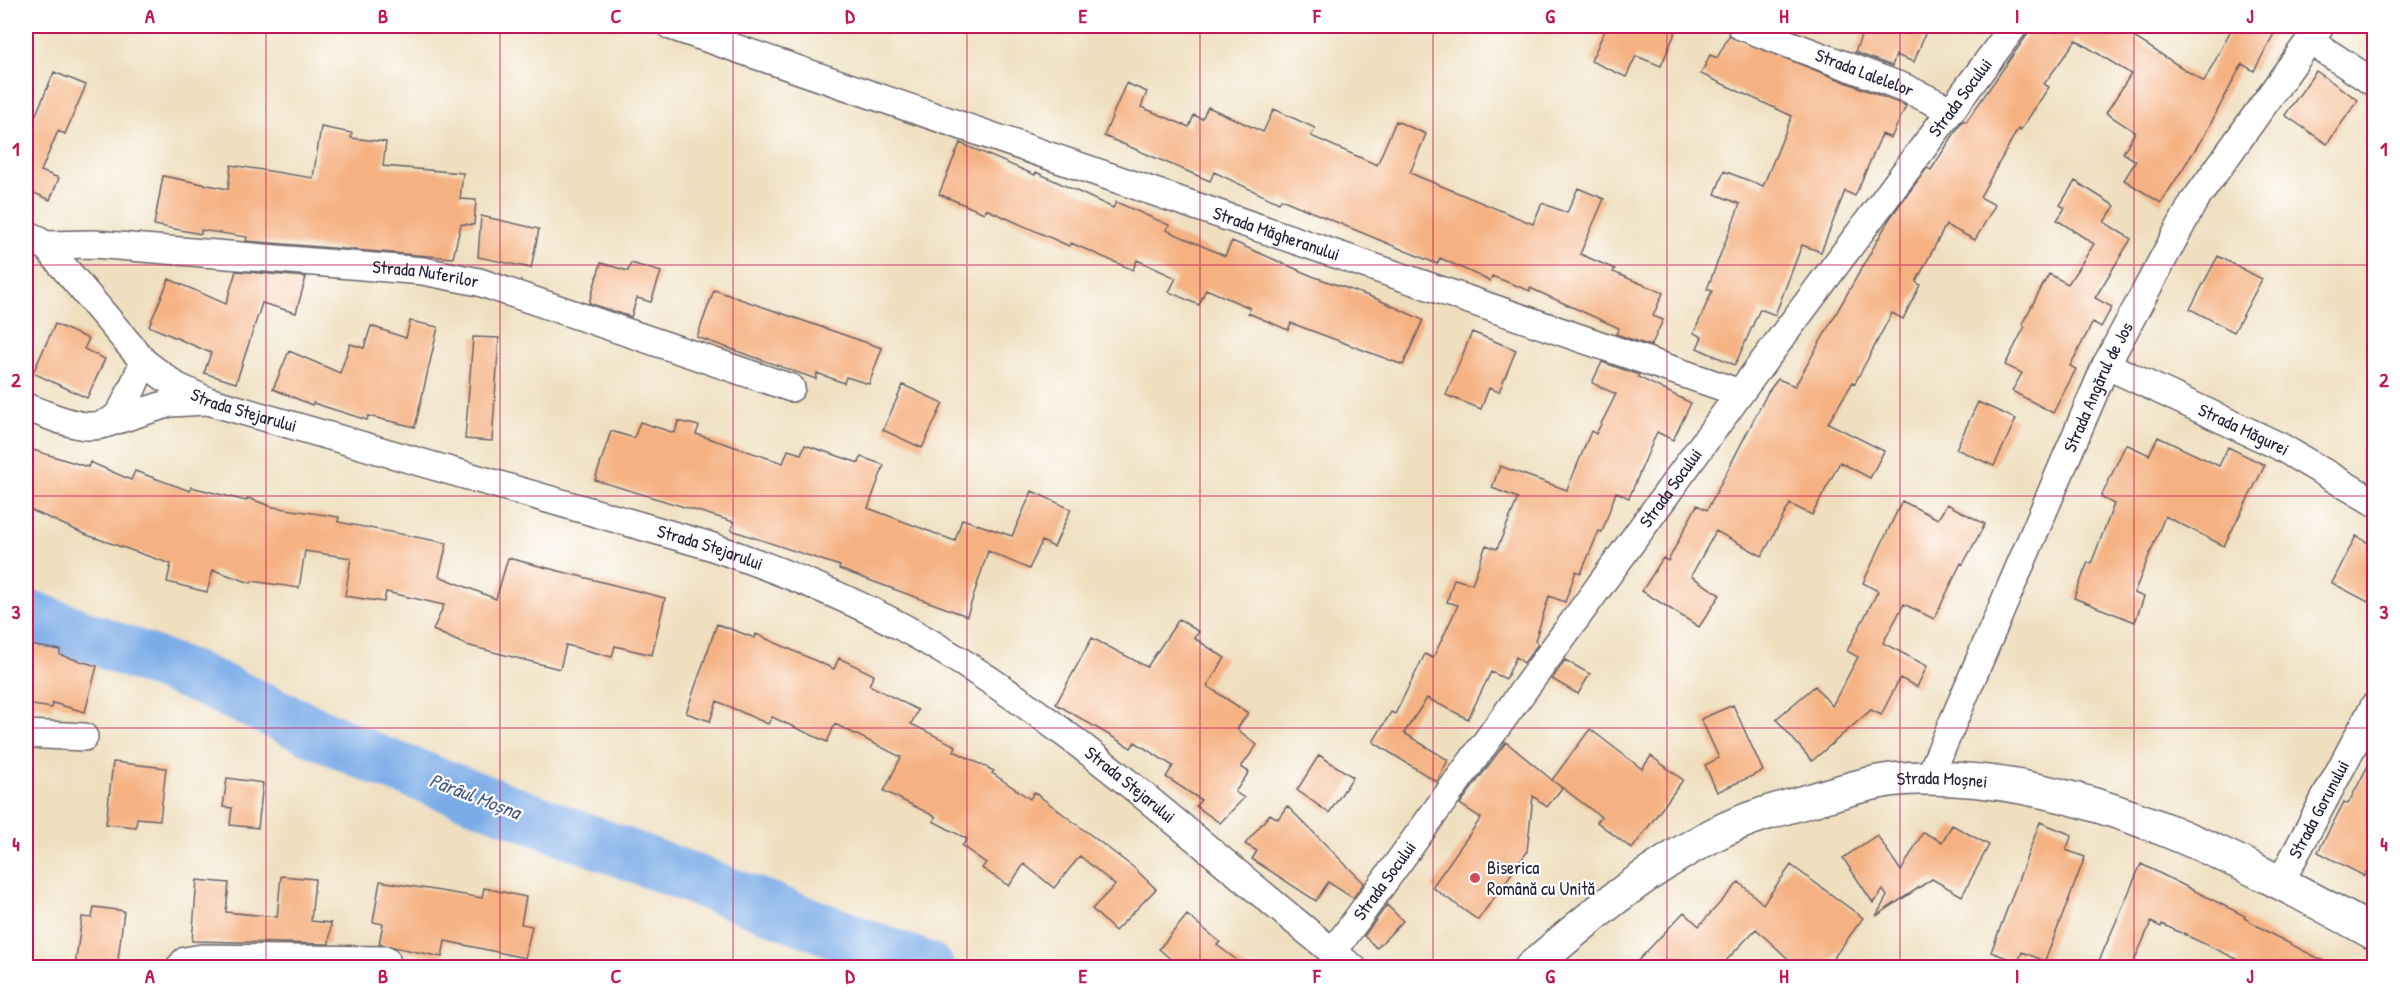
<svg xmlns="http://www.w3.org/2000/svg" width="2400" height="993" viewBox="0 0 2400 993" font-family="'Patrick Hand',sans-serif">
  <style>
    .lines { fill: none; stroke-linecap: round; stroke-linejoin: round }
    .river { stroke: #7cace7; stroke-width: 51 }
    .building { fill: #f5b181 }
    .street-casing { stroke: #6a6469; stroke-width: 30 }
    .secondary-casing { stroke: #6a6469; stroke-width: 36 }
    .street { stroke: #fff; stroke-width: 27 }
    .secondary { stroke: #fff; stroke-width: 33 }
    .grid { fill: none; stroke: #c2185b; stroke-width: 1.5; stroke-opacity: 0.55 }
    .poi-dot { fill: #d1495b; stroke: #fff; stroke-width: 2 }
    .labels { text-anchor: middle; stroke-width: 4.5; stroke-linejoin: round; paint-order: stroke }
    .street-label { font-size: 18px; fill: #22223b; stroke: #fff }
    .poi-label { font-size: 18px; fill: #22223b; stroke: #fff; text-anchor: start }
    .water-label { font-size: 20px; font-style: italic; fill: #465980; stroke: #fff }
    .neatline { fill: none; stroke: #c2185b; stroke-width: 2 }
    .grid-label { font-size: 20px; text-anchor: middle; font-weight: bold; fill: #c2185b }
  </style>
  <rect width="100%" height="100%" fill="#fff"/>
  <filter id="ink" filterUnits="userSpaceOnUse"><feTurbulence type="fractalNoise" baseFrequency=".0167" numOctaves="2"/><feDisplacementMap in="SourceGraphic" scale="12" xChannelSelector="R" yChannelSelector="G"/><feConvolveMatrix kernelMatrix="1 2 1 2 8 2 1 2 1" color-interpolation-filters="sRGB"/></filter>
  <filter id="wash" filterUnits="userSpaceOnUse"><feTurbulence type="fractalNoise" baseFrequency=".008" numOctaves="4" result="noise"/><feDisplacementMap in="SourceGraphic" scale="24" xChannelSelector="R" yChannelSelector="G"/><feGaussianBlur stdDeviation="1.35" result="paint"/><feColorMatrix in="noise" values="0 0 0 0 0 0 0 0 0 0 0 0 0 0 0 0 0 1.4 0 .05"/><feComposite in="paint" operator="in"/></filter>
  <g filter="url(#wash)">
    <rect width="100%" height="100%" fill="#efdfbf"/>
    <g class="lines">
      <path class="river" d="M26,614l171,64 178,81 554,209"/>
    </g>
    <g id="blocks">
      <path class="building" d="M1607,26h71l-17,40 -25,-10 -10,21 -35,-16z
        M1865,26h63l-14,36 -18,-7 -4,11 -37,-14z
        M2029,26h88l87,56 29,-56h45l-24,45 -12,-7 -37,70 -44,69 -37,-23 12,-19 -13,-8 12,-21 -29,-19 25,-39 -55,-34 -32,44 5,3 -29,44 -2,-2 -38,68 15,8 -20,35 -29,-15 -30,57 4,3 -17,34 -11,-6 -37,70 -2,-1 -25,41 56,28 -14,27 -30,-16 -28,53 -22,-11 -28,52 -46,-25 -25,45 29,19 -21,32 -57,-36 21,-33 5,3 29,-56 10,5 61,-118 10,-13 17,7 95,-168 37,-50 4,2 32,-50 3,2 61,-87z
        M1729,36l177,70 -15,32 -9,-4 -27,62 -10,-5 -24,61 -19,-7 -27,70 -15,-6 -25,56 -38,-17 5,-11 -8,-4 18,-42 -5,-2 33,-85 -25,-10 9,-23 39,15 29,-70 -91,-42 9,-19 7,3z
        M2316,71l42,29 -31,44 -42,-29z
        M54,72l32,13 -21,49 -7,-3 -17,40 18,7 -9,22 -18,-8 -6,15v-69z
        M1126,83l21,9 -6,15 48,20 5,-12 8,4 6,-12 55,25 11,-23 41,19 -4,8 66,29 19,-44 30,13 -16,39 123,51 9,-21 25,10 11,-25 26,11 -24,55 35,15 -2,3 50,21 -10,23 10,4 -12,26 -35,-12 3,-6 -89,-40v3l-38,-15 -2,5 -50,-23 -3,6 -156,-65 -2,4 -65,-31 -4,9 -106,-45z
        M321,127l31,6 -1,5 35,4 -3,24 80,7 -3,26 16,1 -2,25 -13,-1 -8,34 -207,-17 1,-4 -46,-7v4l-47,-9 9,-49 65,13 3,-24 82,13z
        M960,143l75,32 1,-3 77,36 3,-6 53,23 -3,5 59,26 7,-15 80,35 65,23 46,21 -20,45 -112,-42 -3,7 -40,-17 2,-5 -44,-19 -7,16 -30,-13 7,-14 -39,-18 -4,10 -62,-27 -2,3 -83,-37 -2,4 -45,-19z
        M2075,181l40,25 -11,16 27,17 -36,59 17,9 -11,20 -8,-5 -23,44 6,3 -23,44 -41,-22 10,-18 -17,-8 20,-39 -3,-2 27,-50 19,10 26,-40 -37,-24 8,-12 -5,-3z
        M481,216l58,13 -8,39 -53,-11z
        M2218,256l44,23 -28,53 -44,-23z
        M601,263l27,8 3,-8 30,9 -10,30 -14,-4 -6,19 -42,-14z
        M236,271l70,6 -10,36 -34,-10 -26,80 -32,-10 7,-20 -62,-27 20,-47 57,25z
        M714,290l168,58 -13,36 -23,-7 -2,6 -27,-10 -1,6 -119,-42z
        M410,321l28,6 -23,100 -47,-11 -1,4 -54,-17 -1,2 -39,-16 16,-38 51,22 10,-29 14,4 7,-22 35,12z
        M55,324l34,15 -5,10 21,10 -18,39 -54,-25z
        M1472,332l44,18 -17,42 -10,-4 -8,21 -35,-14z
        M473,337l26,1 -7,103 -27,-2z
        M1602,362l37,13 -1,2 53,26 -18,37 -16,-8 -28,66 -13,-6 -14,40 -3,-1 -18,42 -5,-2 -11,31 -16,-6 -14,45 3,3 -14,19 -8,-6 -10,22 -15,-7 -23,47 -41,-21 -23,35 44,27 -11,22 -64,-40 18,-30 4,2 30,-60 8,4 25,-53 -11,-3 7,-23 18,5 14,-39 11,4 21,-51 -26,-10 8,-22 67,24 24,-59 5,3 20,-40 -24,-11z
        M903,385l40,18 -21,45 -39,-18z
        M1978,402l38,17 -22,47 -38,-17z
        M678,421l21,5 -3,8 87,29 5,-13 13,4 4,-9 54,18 2,-6 23,8 -16,43 87,33 7,-22 50,17 20,-45 39,18 -17,38 -12,-6 -13,28 -41,-18 -21,65 -128,-47 1,-3 -109,-36 3,-8 -139,-42 16,-49 23,7 6,-16 35,11z
        M2158,437l61,29 9,-19 37,18 -41,81 -59,-30 -31,77 10,4 -9,25 -61,-24 14,-36 3,2 23,-60 -13,-7 25,-53 23,11z
        M33,450l55,17 2,-5 41,18 4,-9 55,20 1,-4 55,14 2,-3 25,9 66,10 -1,5 109,21 -8,33 57,23 12,-41 157,40 -13,57 -37,-9 -3,11 -46,-12 -6,24 -94,-24 -33,-15 11,-25 -58,-13 -2,10 -39,-6 6,-38 -46,-7 -6,37 -47,-7 -1,2 -38,-13 -6,22 -40,-10 4,-18 -84,-29 -61,-27v-35z
        M1902,501l36,18 9,-15 38,20 -22,40 -2,-1 -27,56 -30,-15 -21,39 44,23 -10,21 -17,-9 -19,37 -10,-5 -59,51 -36,-42 39,-33 17,20 26,-49 -11,-6 31,-60 -15,-8z
        M2356,536l18,10v59l-42,-22z
        M1179,619l20,13 -5,6 31,20 -18,28 41,27 -11,16 20,16 -16,22 8,5 -14,20 9,6 -24,25 -24,-17 5,-6 -35,-23 7,-11 -38,-24 -4,6 -75,-44 36,-66 55,29z
        M717,624l38,14 1,-4 78,35 5,-11 35,17 -5,10 49,25 -7,14 45,22 -2,5 40,20 -2,2 38,26 4,-7 99,75 23,22 -41,42 -23,-22 23,-24 -35,-29 -26,32 -30,-24 -15,22 -27,-18 4,-5 -24,-17 5,-7 -34,-18 3,-4 -52,-26 17,-34 -66,-33 -8,18 -55,-25 -4,7 -51,-23 -7,20 -24,-8z
        M29,645l31,5v5l37,11 -12,46 -32,-9 -1,5 -26,-4z
        M1565,660l25,14 -12,20 -26,-15z
        M1733,705l30,66 -46,21 -12,-27 14,-7 -18,-39z
        M1590,729l52,40 9,-13 32,24 -51,69 -35,-27 4,-5 -49,-37 10,8 -15,19 -14,-11 -6,56 -49,68 -46,-33 49,-69 -21,-14 46,-62 46,38z
        M2374,754v102l-10,20 -46,-24 26,-50 4,2z
        M1319,755l34,22 -24,36 -32,-23z
        M113,762l53,6 -6,52 -23,-2 -1,9 -30,-3z
        M227,778l36,5 -5,45 -28,-3 2,-17 -9,-1z
        M1287,806l77,77 -11,15 -25,-16 -12,19 -64,-42 5,-8 -12,-7 25,-30 8,5z
        M2040,822l32,13 -6,15 19,7 -40,104 -23,-9 -4,10 -27,-10z
        M1952,825l37,20 -27,51 -30,-17 -56,37 11,-20 -4,-6 -10,13 -30,-45 34,-23 24,36 22,-39 19,10z
        M2141,864l104,52 -1,2 29,17 64,33h-102l4,-8 -77,-36 -1,3 -10,-5 -20,46h-35z
        M1791,865l72,53 -37,50h-28l-42,-39 -37,39h-88l53,-56 15,14 40,-44 24,22z
        M281,876l34,3 -4,42 20,2 -2,21 -137,-3 5,-61 32,3 -3,29 51,5z
        M380,881l102,17 2,-10 42,9 -5,27 11,2 -7,32 -80,-17 -3,16 -63,-13 4,-20 -10,-2z
        M1387,905l16,16 -26,27 -13,-12z
        M94,907l30,4 -7,57 -42,-2 7,-49 10,1z
        M1187,915l33,27 -3,3 30,23h-66l-22,-19z"/>
    </g>
  </g>
  <g filter="url(#ink)">
    <use href="#blocks" fill-opacity="0" stroke="#6a6469" stroke-width="1.5"/>
    <g class="lines">
      <g class="street-casing">
        <g id="street">
          <path id="s1" d="M671,26l1069,367"/>
          <path id="s2" d="M1741,26l164,62 46,22"/>
          <path d="M2310,41l64,42"/>
          <path id="s3" d="M26,233l19,12 99,117 32,24 32,15 499,144c67,23 134,49 197,83 166,91 301,224 449,340"/>
          <path id="s4" d="M45,245l49,-1 329,27 56,11 312,106"/>
          <path id="s5" d="M2106,365l173,81 95,56"/>
          <path d="M26,407c26,9 73,35 94,5 10,-15 16,-34 24,-50"/>
          <path d="M108,423l62,-20 36,-2"/>
          <path d="M26,734l58,3"/>
          <path id="s6" d="M1929,778l177,-413 87,-162 127,-177"/>
          <path id="s7" d="M2281,881l93,-175"/>
          <path id="s8" d="M1333,952l407,-559 274,-367"/>
          <path d="M179,968l6,-7 17,-3 184,2"/>
        </g>
      </g>
      <g class="secondary-casing">
        <g id="secondary">
          <path id="s9" d="M1531,968c57,-50 116,-99 184,-134 31,-16 64,-25 97,-34 23,-7 48,-15 72,-19 23,-4 47,-3 70,-2 150,8 291,83 420,154"/>
        </g>
      </g>
      <use href="#street" class="street"/>
      <use href="#secondary" class="secondary"/>
    </g>
  </g>
  <path class="grid" d="M266,26v942M500,26v942M733,26v942M967,26v942M1200,26v942M1433,26v942M1667,26v942M1900,26v942M2134,26v942M26,265h2348M26,496h2348M26,728h2348"/>
  <circle class="poi-dot" cx="1475" cy="878" r="6"/>
  <g class="labels">
    <g class="street-label">
      <text dy="6" stroke="none"><textPath href="#s2" startOffset="132">Strada Lalelelor</textPath></text>
      <text dy="6" stroke="none"><textPath href="#s8" startOffset="1060">Strada Socului</textPath></text>
      <text dy="6" stroke="none"><textPath href="#s1" startOffset="640">Strada Măgheranului</textPath></text>
      <text dy="6" stroke="none"><textPath href="#s4" startOffset="382">Strada Nuferilor</textPath></text>
      <text dy="6" stroke="none"><textPath href="#s6" startOffset="426">Strada Angărul de Jos</textPath></text>
      <text dy="6" stroke="none"><textPath href="#s3" startOffset="288">Strada Stejarului</textPath></text>
      <text dy="6" stroke="none"><textPath href="#s5" startOffset="152">Strada Măgurei</textPath></text>
      <text dy="6" stroke="none"><textPath href="#s8" startOffset="574">Strada Socului</textPath></text>
      <text dy="6" stroke="none"><textPath href="#s3" startOffset="774">Strada Stejarului</textPath></text>
      <text dy="6" stroke="none"><textPath href="#s9" startOffset="464">Strada Moșnei</textPath></text>
      <text dy="6" stroke="none"><textPath href="#s3" startOffset="1260">Strada Stejarului</textPath></text>
      <text dy="6" stroke="none"><textPath href="#s7" startOffset="81">Strada Gorunului</textPath></text>
      <text dy="6" stroke="none"><textPath href="#s8" startOffset="88">Strada Socului</textPath></text>
    </g>
    <g class="poi-label">
      <text x="1487" y="874">Biserica<tspan x="1487" dy="21">Română cu Unită</tspan></text>
    </g>
    <g class="water-label">
      <text transform="translate(475 796) rotate(21)" y="7">Pârâul Moșna</text>
    </g>
  </g>
  <rect width="2400" height="993" fill="none" stroke="#fff" stroke-width="66"/>
  <rect x="33" y="33" width="2334" height="927" class="neatline"/>
  <g class="grid-label">
    <text x="150" y="23">A</text>
    <text x="383" y="23">B</text>
    <text x="616" y="23">C</text>
    <text x="850" y="23">D</text>
    <text x="1083" y="23">E</text>
    <text x="1317" y="23">F</text>
    <text x="1550" y="23">G</text>
    <text x="1784" y="23">H</text>
    <text x="2017" y="23">I</text>
    <text x="2250" y="23">J</text>
    <text x="16" y="156">1</text>
    <text x="2384" y="156">1</text>
    <text x="16" y="387">2</text>
    <text x="2384" y="387">2</text>
    <text x="16" y="619">3</text>
    <text x="2384" y="619">3</text>
    <text x="16" y="851">4</text>
    <text x="2384" y="851">4</text>
    <text x="150" y="983">A</text>
    <text x="383" y="983">B</text>
    <text x="616" y="983">C</text>
    <text x="850" y="983">D</text>
    <text x="1083" y="983">E</text>
    <text x="1317" y="983">F</text>
    <text x="1550" y="983">G</text>
    <text x="1784" y="983">H</text>
    <text x="2017" y="983">I</text>
    <text x="2250" y="983">J</text>
  </g>
</svg>
